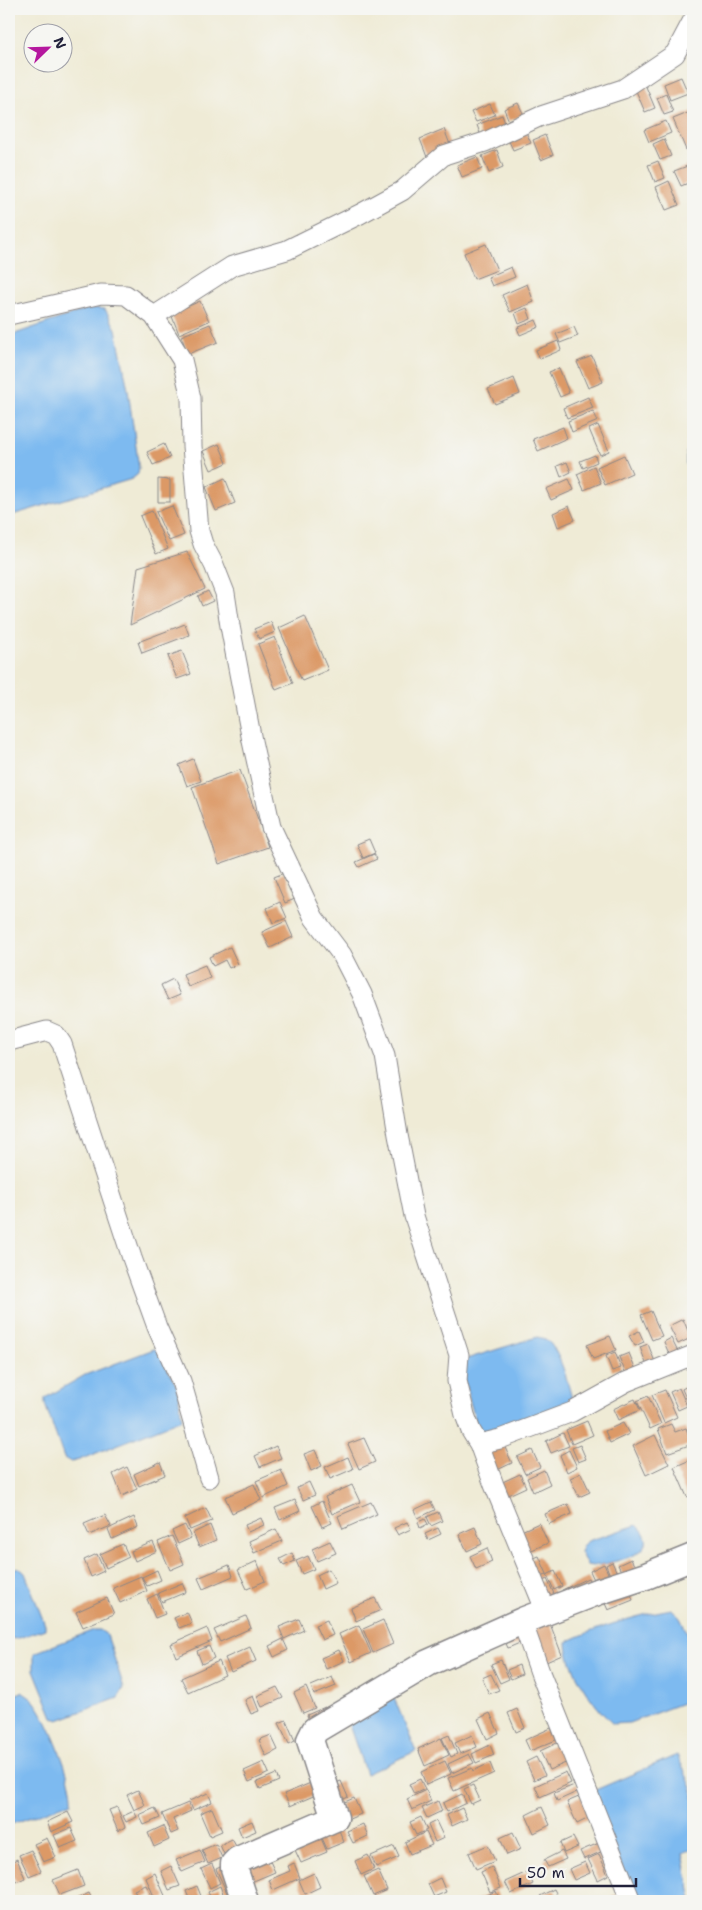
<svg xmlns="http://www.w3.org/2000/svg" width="702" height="1910" viewBox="0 0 702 1910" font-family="'Shantell Sans',sans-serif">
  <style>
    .water { fill: #7dbaf0; stroke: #506e96 }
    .building { fill: #dc9966 }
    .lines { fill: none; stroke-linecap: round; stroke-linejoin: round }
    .street-casing { stroke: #888688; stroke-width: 21 }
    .secondary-casing { stroke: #888688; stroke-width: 29 }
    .street { stroke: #fff; stroke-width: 19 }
    .secondary { stroke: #fff; stroke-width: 26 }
  </style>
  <rect width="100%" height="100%" fill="#f6f6f2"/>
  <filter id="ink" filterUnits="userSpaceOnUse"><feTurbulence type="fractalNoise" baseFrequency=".02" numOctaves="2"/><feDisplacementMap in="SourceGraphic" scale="10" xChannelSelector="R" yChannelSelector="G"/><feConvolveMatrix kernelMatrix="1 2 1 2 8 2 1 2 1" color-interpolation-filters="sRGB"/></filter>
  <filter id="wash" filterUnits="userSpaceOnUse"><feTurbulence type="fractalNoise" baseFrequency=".0096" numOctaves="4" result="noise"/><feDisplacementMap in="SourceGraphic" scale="20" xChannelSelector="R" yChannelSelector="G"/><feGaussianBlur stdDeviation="1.12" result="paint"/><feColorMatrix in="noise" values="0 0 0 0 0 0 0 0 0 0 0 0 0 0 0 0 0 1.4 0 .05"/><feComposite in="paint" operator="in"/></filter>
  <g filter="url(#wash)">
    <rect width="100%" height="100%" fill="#efebd6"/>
    <path class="water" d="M97,308l8,1 11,20 12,61 11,78 -1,6 -6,5 -123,37v-180l78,-27z
      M693,447v30l-7,-13v-12z
      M537,1337c3,1 6,1 8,2 15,9 24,48 28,64l-92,37 -21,-74 3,-6z
      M154,1349h3l20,38 5,32 -103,41 -8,2 -7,-4 -19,-54v-6l40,-23z
      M637,1525c31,29 -24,37 -44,41l-6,-1 -7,-13 3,-7 5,-4z
      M18,1567l7,6 20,52v4l-29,10 -6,-1 -1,-3v-64z
      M672,1609l8,9 13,26v55l-64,24 -16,1c-19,-17 -46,-56 -46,-82 27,-14 75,-28 105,-33z
      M94,1630h6l7,5 17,53 -6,10 -60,22 -5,-3 -19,-47v-17z
      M22,1692c4,3 9,6 12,9 14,17 40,80 38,101l-63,23v-128z
      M394,1698l22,53 -50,23 -20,-58z
      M677,1755l16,35v58l-10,5 9,48h-57l-42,-110z"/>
    <g id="blocks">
      <path class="building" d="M681,77l7,16 -18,7 -6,-16z
        M644,82l11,26 -10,4 -11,-26z
        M666,94l7,18 -9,3 -7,-17z
        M518,103l6,12 -15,6 -5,-12z
        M490,104l5,11 -19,7 -5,-10z
        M693,111v36l-7,3 -13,-31z
        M502,115l5,13 -25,11 -5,-14z
        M666,121l5,12 -22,9 -5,-12z
        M444,129l7,18 -24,10 -7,-18z
        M526,132l5,11 -18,7 -5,-11z
        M545,135l8,20 -12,5 -8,-20z
        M664,139l7,17 -11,4 -7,-16z
        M497,150l6,17 -14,6 -7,-17z
        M477,157l5,12 -20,8 -5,-12z
        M658,161l7,17 -10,4 -7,-17z
        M693,164v17l-12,5 -7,-15z
        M669,181l10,24 -13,5 -10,-23z
        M486,244l11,26 -23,9 -10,-26z
        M511,267l4,10 -23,9 -4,-9z
        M527,284l7,18 -24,10 -8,-17z
        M200,301l9,20 -30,13 -8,-20z
        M527,308l4,11 -12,5 -4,-11z
        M536,320l3,7 -19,8 -3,-7z
        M210,324l8,18 -30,12 -7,-18z
        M574,327l4,9 -18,7 -4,-9z
        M558,341l3,9 -21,9 -4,-9z
        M592,356l11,26 -15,6 -11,-26z
        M559,368l10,25 -9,4 -11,-25z
        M514,378l6,16 -25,10 -7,-15z
        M588,397l5,11 -26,10 -4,-10z
        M593,411l5,10 -26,11 -4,-11z
        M598,425l11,26 -9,4 -11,-26z
        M563,427l4,11 -29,13 -5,-12z
        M164,444l6,14 -17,7 -6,-13z
        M219,444l8,19 -16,7 -8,-19z
        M595,455l2,7 -14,6 -3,-7z
        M624,455l8,18 -27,12 -8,-18z
        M567,462l4,10 -10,5 -4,-11z
        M594,466l7,17 -17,7 -7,-16z
        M225,478l10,25 -19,8 -10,-24z
        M158,479l12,1v22h-12z
        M569,479l5,11 -23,10 -5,-11z
        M172,506l12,29 -15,6 -13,-29z
        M569,506l6,14 -17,7 -5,-14z
        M152,511l16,38 -12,5 -16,-38z
        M187,552l18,37 -75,36 8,-58z
        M208,591l5,10 -11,5 -4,-10z
        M305,616l23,54 -26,11 -23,-53z
        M271,622l4,10 -16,7 -5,-10z
        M185,624l4,11 -47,18 -4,-11z
        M275,637l18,46 -17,7 -18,-46z
        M182,651l9,23 -14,5 -9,-23z
        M193,759l8,22 -14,5 -8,-21z
        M240,770l28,77 -49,17 -27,-77z
        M369,839l6,14 -12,5 -6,-14z
        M374,854l3,5 -18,8 -3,-5z
        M284,873l11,26 -10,4 -11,-26z
        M280,902l7,16 -14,5 -6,-15z
        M286,921l7,16 -23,11 -8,-16z
        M230,947l8,17 -9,4 -4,-8 -12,6 -4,-9z
        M205,965l5,13 -22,9 -5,-13z
        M173,979l7,16 -12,5 -7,-15z
        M651,1311l11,25 -10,4 -11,-25z
        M683,1319l8,19 -13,6 -9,-18z
        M639,1331l5,11 -9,4 -6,-10z
        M610,1336l6,14 -23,9 -6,-14z
        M671,1338l7,14 -8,4 -6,-14z
        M648,1344l7,18 -8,4 -7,-19z
        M615,1352l6,16 -9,3 -6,-15z
        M629,1353l7,17 -10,4 -7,-17z
        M689,1385l4,10v14l-2,1 -9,-21z
        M679,1388l8,18 -9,4 -8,-18z
        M665,1390l12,27 -13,6 -12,-28z
        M648,1396l13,28 -11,5 -13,-28z
        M635,1399l5,11 -22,10 -5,-11z
        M587,1421l6,14 -21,9 -6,-14z
        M623,1423l6,11 -19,9 -5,-12z
        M671,1424l4,8 11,-4 6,16 -25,9 -9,-24z
        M563,1433l6,13 -18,7 -5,-12z
        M655,1435l14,29 -23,11 -13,-29z
        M364,1438l11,24 -16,7 -11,-25z
        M502,1441l10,22 -17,8 -9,-22z
        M580,1445l6,14 -8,3 -6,-14z
        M276,1446l5,12 -21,9 -5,-11z
        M315,1450l7,16 -11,5 -7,-17z
        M532,1450l8,17 -15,7 -8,-17z
        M569,1450l8,17 -10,5 -7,-17z
        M348,1457l5,12 -23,10 -5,-12z
        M690,1460l3,8v26l-6,3 -13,-30z
        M160,1462l5,13 -26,11 -5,-12z
        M127,1467l10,22 -15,7 -9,-22z
        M281,1470l7,16 -25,12 -7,-17z
        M544,1470l6,14 -17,8 -6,-14z
        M581,1473l9,19 -11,5 -9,-19z
        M520,1474l6,13 -24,11 -6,-13z
        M309,1482l6,13 -12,5 -6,-12z
        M254,1484l7,16 -29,13 -7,-16z
        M352,1485l8,17 -28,12 -7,-17z
        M295,1500l5,11 -20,9 -5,-12z
        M322,1501l10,22 -10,4 -10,-21z
        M371,1502l6,12 -34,15 -5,-13z
        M431,1502l4,8 -17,8 -4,-8z
        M568,1504l4,10 -23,10 -4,-10z
        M206,1508l6,13 -22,9 -5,-12z
        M438,1512l4,9 -11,5 -4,-9z
        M105,1515l6,11 -22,9 -5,-11z
        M134,1517l4,10 -26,12 -4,-10z
        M261,1518l3,7 -16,7 -3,-7z
        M425,1519l3,5 -8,4 -2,-6z
        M407,1522l4,7 -13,6 -4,-7z
        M539,1523l9,20 -23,10 -8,-20z
        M185,1525l6,13 -13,6 -6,-13z
        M210,1525l6,15 -17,7 -6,-14z
        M475,1527l7,17 -15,7 -8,-17z
        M438,1528l3,6 -13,6 -3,-6z
        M276,1529l6,12 -28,12 -5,-12z
        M172,1536l12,28 -14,6 -12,-28z
        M330,1541l6,12 -19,8 -5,-12z
        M153,1542l4,9 -22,10 -4,-10z
        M123,1544l6,13 -23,11 -6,-14z
        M487,1548l5,14 -16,7 -6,-13z
        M292,1553l3,8 -11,5 -4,-7z
        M97,1554l7,17 -13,6 -7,-17z
        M308,1556l6,13 -12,5 -6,-13z
        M539,1556l8,18 -12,6 -9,-19z
        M631,1559l7,14 -13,6 -7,-14z
        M257,1561l8,20 -18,8 -9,-19z
        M612,1562l7,15 -7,3 -6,-15z
        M604,1564l7,16 -14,6 -7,-15z
        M229,1565l4,11 -30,13 -5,-11z
        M329,1569l7,14 -13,6 -6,-14z
        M157,1570l4,10 -14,6 -5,-9z
        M555,1571l7,15 -8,4 -7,-15z
        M141,1576l6,15 -27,12 -7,-15z
        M588,1578l4,8 -27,12 -3,-8z
        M547,1579l9,19 -10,5 -9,-19z
        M182,1583l4,9 -24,10 -4,-9z
        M629,1589l4,11 -25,10 -5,-11z
        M157,1594l8,20 -10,4 -8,-19z
        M107,1598l7,16 -31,13 -7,-15z
        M375,1598l6,12 -25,11 -5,-13z
        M187,1612l5,11 -13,5 -5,-10z
        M246,1616l5,12 -31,14 -6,-12z
        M299,1619l5,11 -20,9 -5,-12z
        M327,1620l6,15 -11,5 -7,-15z
        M383,1620l10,24 -20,9 -10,-24z
        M549,1621l13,34 -18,8 -14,-34z
        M359,1625l12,28 -20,9 -12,-28z
        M207,1628l5,13 -36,16 -5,-13z
        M516,1628l6,14 -14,6 -6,-13z
        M283,1639l5,11 -14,7 -5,-11z
        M209,1646l5,12 -12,6 -5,-13z
        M250,1647l6,14 -25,11 -6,-14z
        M339,1650l5,11 -18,8 -5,-11z
        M501,1660l8,19 -9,4 -9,-19z
        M219,1661l6,14 -37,17 -7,-14z
        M519,1665l3,9 -11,5 -4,-9z
        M491,1674l8,16 -10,4 -7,-16z
        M332,1677l4,9 -22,9 -3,-9z
        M277,1687l6,11 -21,9 -5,-11z
        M306,1687l9,21 -12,5 -9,-20z
        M253,1696l6,15 -8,3 -6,-14z
        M325,1707l5,11 -18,8 -5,-11z
        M517,1709l8,19 -9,4 -8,-19z
        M490,1713l9,20 -12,6 -9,-20z
        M286,1720l9,21 -6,3 -10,-21z
        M551,1728l5,12 -26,11 -5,-11z
        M271,1735l7,15 -12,6 -7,-16z
        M449,1735l8,19 -6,3 -9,-19z
        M472,1735l5,12 -17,7 -5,-11z
        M441,1738l8,17 -24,11 -7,-17z
        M559,1742l9,20 -19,8 -9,-19z
        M490,1745l4,10 -18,8 -4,-9z
        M469,1754l5,9 -22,10 -4,-9z
        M536,1757l9,18 -11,5 -8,-18z
        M445,1761l6,13 -25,11 -5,-13z
        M264,1762l5,11 -20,9 -5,-11z
        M490,1763l4,10 -40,18 -6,-13 24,-10 1,3z
        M566,1772l5,11 -31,14 -5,-11z
        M276,1774l3,7 -19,8 -3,-7z
        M420,1779l5,10 -11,5 -5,-10z
        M341,1781l7,16 -12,6 -7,-17z
        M313,1782l5,12 -28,12 -6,-12z
        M577,1784l2,7 -22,10 -3,-8z
        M473,1785l7,15 -9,4 -7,-15z
        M138,1790l7,15 -11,5 -7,-15z
        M426,1790l5,11 -19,9 -5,-11z
        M208,1793l4,9 -19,8 -4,-9z
        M462,1794l4,9 -19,9 -4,-9z
        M581,1796l10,21 -14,7 -10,-22z
        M354,1798l7,16 -14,6 -7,-16z
        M438,1801l4,10 -15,7 -5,-10z
        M188,1803l3,8 -18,8 5,12 -7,3 -9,-20z
        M117,1807l8,20 -7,4 -9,-21z
        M542,1807l8,18 -16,8 -8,-18z
        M155,1808l5,10 -16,7 -5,-10z
        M212,1808l10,23 -12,5 -10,-23z
        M462,1808l5,11 -15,7 -5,-11z
        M134,1811l3,6 -11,5 -3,-6z
        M68,1812l5,10 -22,10 -4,-10z
        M421,1817l6,13 -11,5 -6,-13z
        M252,1821l4,10 -14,6 -4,-10z
        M335,1821l9,21 -17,7 -9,-20z
        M436,1821l8,17 -9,4 -7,-17z
        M363,1824l5,12 -15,7 -6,-12z
        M163,1826l6,14 -15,7 -6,-14z
        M71,1828l6,13 -17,7 -6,-13z
        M317,1829l10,23 -26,11 -6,-13 19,-9 -2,-4z
        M426,1832l6,13 -22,9 -5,-12z
        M513,1832l8,17 -14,6 -7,-17z
        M573,1837l5,10 -14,6 -4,-10z
        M47,1838l9,19 -13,5 -9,-18z
        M232,1839l5,9 -13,6 -4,-9z
        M599,1843l4,8 -19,8 -4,-8z
        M216,1844l6,14 -14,6 -6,-14z
        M488,1845l7,16 -19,8 -7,-16z
        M394,1846l5,11 -23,10 -5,-11z
        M31,1850l10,21 -12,5 -10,-21z
        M200,1850l5,12 -23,10 -6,-12z
        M562,1851l4,8 -18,8 -4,-7z
        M599,1854l9,21 -10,5 -10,-21z
        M368,1855l6,14 -13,6 -6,-14z
        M17,1859l8,19 -9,4 -7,-15v-4z
        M269,1859l6,13 -26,11 -5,-13z
        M585,1862l5,11 -16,7 -5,-11z
        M229,1863l11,27 -12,5 -12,-26z
        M294,1863l6,15 -27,12 -4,-10 21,-9 -2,-5z
        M212,1864l8,19 -10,5 -9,-19z
        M171,1866l9,20 -11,4 -8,-19z
        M492,1867l9,21 -11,4 -9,-20z
        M78,1870l6,16 -24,9 -7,-15z
        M378,1870l9,20 -14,6 -9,-20z
        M527,1872l6,12 -22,10 -6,-12z
        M155,1873l11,25 -8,3h-2l-10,-23z
        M314,1873l6,14 -15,7 -6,-14z
        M440,1878l6,14 -12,5 -6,-13z
        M146,1885l5,10 -12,6 -5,-11z
        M197,1886l6,15h-13l-4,-10z
        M220,1886l5,13 -5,2h-8l-4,-9z
        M554,1889l6,12h-17l-3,-5z
        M496,1891l4,10h-26z
        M89,1893l4,8h-21z
        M616,1895l3,6h-16z"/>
    </g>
  </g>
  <g filter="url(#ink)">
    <use href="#blocks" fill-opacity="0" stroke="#888688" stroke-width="1"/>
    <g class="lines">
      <g class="street-casing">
        <path id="street" d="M9,315l92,-21 25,1 28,21 78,-50 55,-16 73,-36 42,-23 42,-36 41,-13 56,-26 82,-27 52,-35 18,-34
          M154,316l28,44 9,38 1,48 7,85 4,13 11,21 11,28 5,33 22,115 19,86 43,91 28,37 20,39 23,62 13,79 16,81 45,139 -2,26 8,34 6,16 8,13 15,41 52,127
          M9,1041l38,-10 9,4 6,9 70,214 25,69 24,54 28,97
          M479,1444l21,-5 72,-27 54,-30 67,-27
          M522,1621l19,54 90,226"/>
      </g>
      <g class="secondary-casing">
        <path id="secondary" d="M245,1901l-11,-33v-4l4,-4 97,-42 -25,-78 5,-10 113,-67 94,-42 75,-29 49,-16 47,-19"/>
      </g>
      <use href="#street" class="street"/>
      <use href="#secondary" class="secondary"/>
    </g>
  </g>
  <rect width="702" height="1910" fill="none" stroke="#f6f6f2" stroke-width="30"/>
  <g transform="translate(48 48) rotate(67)"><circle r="24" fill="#f6f6f2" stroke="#a1a1a9"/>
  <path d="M0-4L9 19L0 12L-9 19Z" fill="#b5179e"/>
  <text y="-8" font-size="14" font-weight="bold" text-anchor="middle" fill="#22223b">N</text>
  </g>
  <path d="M520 1878v8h116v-8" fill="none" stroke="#22223b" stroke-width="2.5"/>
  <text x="527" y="1878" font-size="15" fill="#22223b" stroke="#f6f6f2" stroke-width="4" paint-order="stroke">50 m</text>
</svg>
